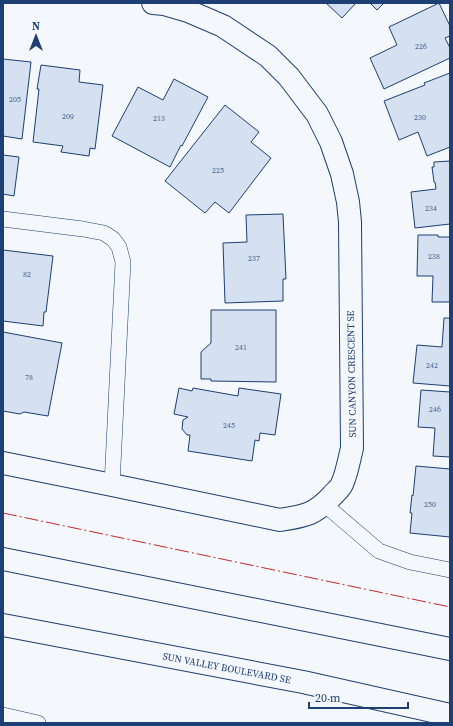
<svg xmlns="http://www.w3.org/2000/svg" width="453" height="726" viewBox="0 0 453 726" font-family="'Source Serif 4',serif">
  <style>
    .building { fill: #d5e0f0; stroke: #1d3f73 }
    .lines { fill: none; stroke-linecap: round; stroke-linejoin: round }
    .lane-casing { stroke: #1d3f73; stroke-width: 16 }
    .street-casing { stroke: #1d3f73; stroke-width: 24 }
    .secondary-casing { stroke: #1d3f73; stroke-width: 24 }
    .lane { stroke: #f4f7fb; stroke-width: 15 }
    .street { stroke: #f4f7fb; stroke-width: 22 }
    .secondary { stroke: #f4f7fb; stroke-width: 22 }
    .power { stroke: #c62828; stroke-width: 1; stroke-dasharray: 14 3 2 3; stroke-linecap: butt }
    .labels { text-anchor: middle; stroke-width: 3; stroke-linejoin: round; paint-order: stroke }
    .number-label { font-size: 8px; fill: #4b6792 }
    .street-label { font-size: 10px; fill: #1d3f73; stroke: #f4f7fb }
  </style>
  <rect width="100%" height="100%" fill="#f4f7fb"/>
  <path class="building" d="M326,3h30l-14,15z
    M370,3h14l-7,7z
    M439,3l11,23v10l-5,2 5,10v10l-66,31 -14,-31 27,-13 -8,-18z
    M3,59l28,3 -9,77 -19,-3z
    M41,65l39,5 -1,12 24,3 -8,64 -5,-1 -1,8 -28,-4 2,-6 -30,-4 6,-53h-2z
    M450,73v74l-23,9 -9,-24 -19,8 -15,-39 41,-16 -1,-2z
    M174,79l34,18 -26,49 -1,-1 -11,22 -58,-31 26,-49 25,13z
    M225,105l34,27 -8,10 20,16 -42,55 -14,-11 -10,11 -40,-32z
    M3,155l16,2 -5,39 -11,-2z
    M450,161v63l-35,4 -4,-36 25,-3 -1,-7h-1l-2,-15h2v-5z
    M283,214l3,65h-3v22l-58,2 -2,-60 24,-1 -1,-27z
    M418,235h20v2h12v65h-18l1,-26h-16z
    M3,250l50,6 -7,56h-2l-1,14 -40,-5z
    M211,310h65v72l-65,-1v-2h-10v-27l10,-9z
    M444,318h6v68l-37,-3 4,-38 25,2z
    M3,332l59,11 -14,73 -24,-4 -4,2 -17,-3z
    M179,388l13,3 1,-3 45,8 1,-8 42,6 -6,41 -15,-2 -1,8 -4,-1 -3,21 -64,-10 2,-16h-3l-5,-6 1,-9 5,-3 -14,-3z
    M421,390l29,2v65l-17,-1 2,-28 -17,-1z
    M416,466l34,3v68l-40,-4 2,-20h-2l2,-18 1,1z"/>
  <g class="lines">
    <g class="lane-casing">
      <path id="lane" d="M3,219l80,10 21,4 9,6 6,8 4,15 -11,223
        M324,504l55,47 31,11 40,8
        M3,715l35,8"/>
    </g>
    <g class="street-casing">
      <path id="street" d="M3,463l109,22 168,35c25,-4 34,-5 52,-24 3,-4 8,-7 10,-12 5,-11 7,-24 10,-36l-2,-226 -2,-20 -6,-28 -11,-32 -14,-28 -28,-37 -21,-21 -45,-30 -35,-15 -24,-7 -11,-1"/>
    </g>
    <g class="secondary-casing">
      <g id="secondary">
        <path d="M3,559l447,90"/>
        <path id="s1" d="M3,625l300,57 147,33"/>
      </g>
    </g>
    <use href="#lane" class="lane"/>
    <use href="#street" class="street"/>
    <use href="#secondary" class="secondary"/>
    <path class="power" d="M3,513l447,94"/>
  </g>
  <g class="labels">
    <g class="number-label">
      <text x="421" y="49">226</text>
      <text x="15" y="102">205</text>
      <text x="68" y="119">209</text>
      <text x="420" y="120">230</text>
      <text x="159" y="121">213</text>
      <text x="218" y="173">225</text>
      <text x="431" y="211">234</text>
      <text x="434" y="259">238</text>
      <text x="254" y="261">237</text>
      <text x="27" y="277">82</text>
      <text x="241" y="350">241</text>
      <text x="432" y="368">242</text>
      <text x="29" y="380">78</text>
      <text x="435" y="412">246</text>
      <text x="229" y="428">245</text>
      <text x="430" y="507">250</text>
    </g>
    <g class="street-label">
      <text transform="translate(351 374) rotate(-91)" y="4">SUN CANYON CRESCENT SE</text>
      <text dy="4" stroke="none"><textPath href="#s1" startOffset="228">SUN VALLEY BOULEVARD SE</textPath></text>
    </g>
  </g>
  <rect width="453" height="726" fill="none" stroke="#1d3f73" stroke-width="8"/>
  <g transform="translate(36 36)" stroke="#f4f7fb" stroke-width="3" paint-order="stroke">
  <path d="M0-3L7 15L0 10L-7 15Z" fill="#1d3f73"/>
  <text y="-6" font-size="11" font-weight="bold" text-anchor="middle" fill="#1d3f73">N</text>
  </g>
  <path d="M309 702v6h99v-6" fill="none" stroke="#1d3f73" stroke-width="2"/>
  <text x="315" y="702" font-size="12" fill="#1d3f73" stroke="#f4f7fb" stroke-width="3" paint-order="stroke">20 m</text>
</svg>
